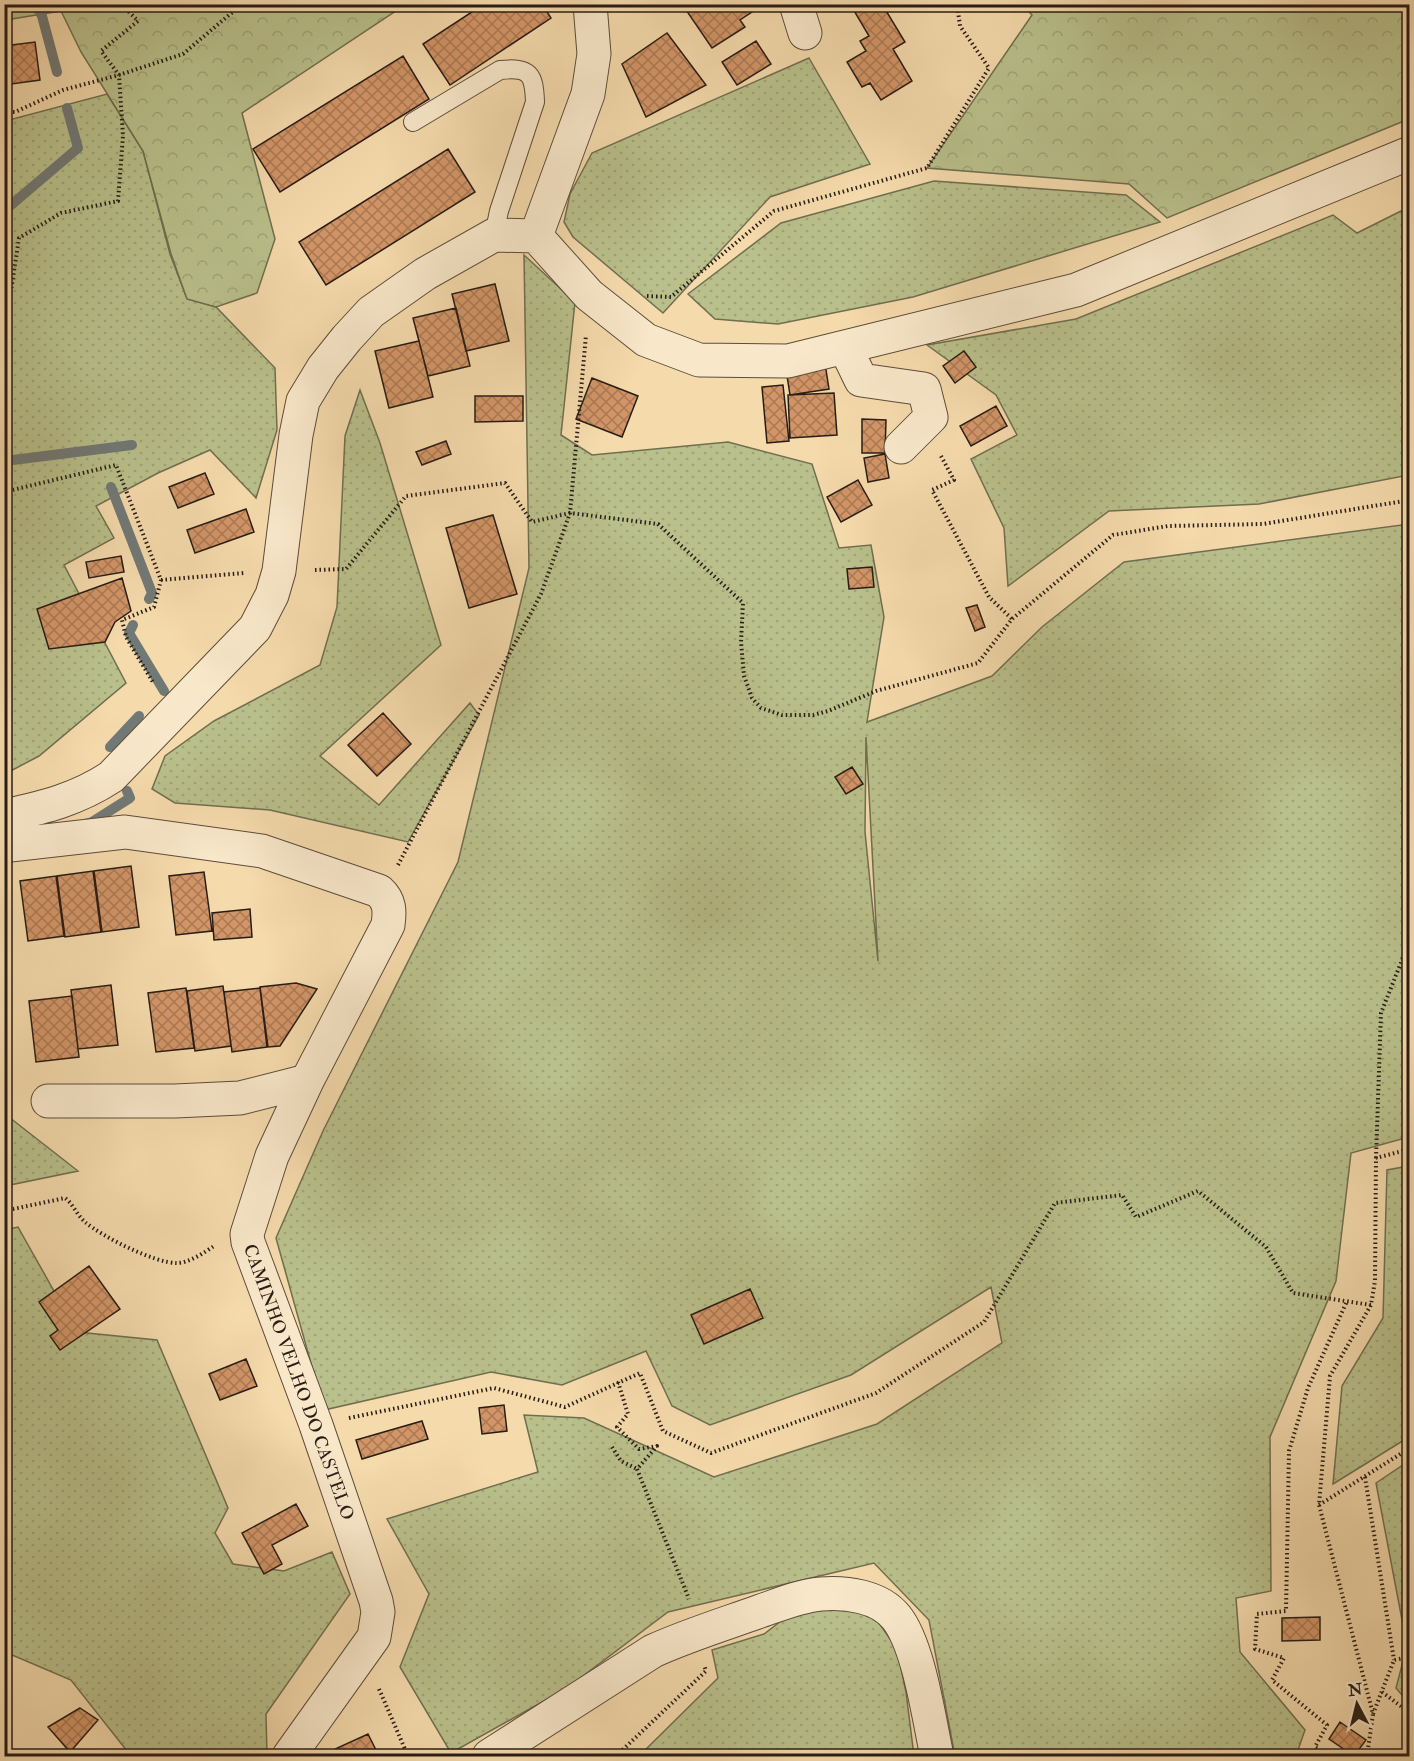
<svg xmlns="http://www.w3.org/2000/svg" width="1414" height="1761" viewBox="0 0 1414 1761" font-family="'IM FELL Double Pica',serif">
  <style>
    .grass { fill: url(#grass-dots); stroke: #706e50; stroke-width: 1.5; fill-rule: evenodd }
    .forest { fill: url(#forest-crowns); stroke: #706e50; stroke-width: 1.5 }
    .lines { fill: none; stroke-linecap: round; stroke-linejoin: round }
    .stream { stroke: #717976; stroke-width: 10 }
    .building { fill: url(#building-cross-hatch); stroke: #281c15; stroke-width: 1.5 }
    .service-casing { stroke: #5b4c3b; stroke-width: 20 }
    .minor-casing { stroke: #5b4c3b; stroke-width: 35 }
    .path { stroke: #281c15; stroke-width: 4; stroke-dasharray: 1.5 3; stroke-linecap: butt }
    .service { stroke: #f8e7c9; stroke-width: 18 }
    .minor { stroke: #f8e7c9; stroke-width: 33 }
    .labels { text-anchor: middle; stroke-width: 4.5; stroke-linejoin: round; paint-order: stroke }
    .street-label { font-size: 18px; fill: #281c15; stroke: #f8e7c9 }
  </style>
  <defs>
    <pattern id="grass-dots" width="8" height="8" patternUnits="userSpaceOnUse" patternTransform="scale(1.5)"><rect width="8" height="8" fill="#b9c08b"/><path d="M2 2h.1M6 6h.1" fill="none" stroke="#9fa477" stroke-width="1.8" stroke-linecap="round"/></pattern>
    <pattern id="forest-crowns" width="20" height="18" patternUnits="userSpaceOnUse" patternTransform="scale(1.5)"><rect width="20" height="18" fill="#b9c08b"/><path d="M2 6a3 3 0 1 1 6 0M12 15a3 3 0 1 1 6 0" fill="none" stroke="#9fa477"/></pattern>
    <pattern id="building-cross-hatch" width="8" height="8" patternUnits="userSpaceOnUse" patternTransform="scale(1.5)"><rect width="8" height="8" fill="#d29567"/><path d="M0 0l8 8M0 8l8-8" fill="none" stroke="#aa7954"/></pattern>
  </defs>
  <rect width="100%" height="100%" fill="#f5daac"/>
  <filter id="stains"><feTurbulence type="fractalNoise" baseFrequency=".00333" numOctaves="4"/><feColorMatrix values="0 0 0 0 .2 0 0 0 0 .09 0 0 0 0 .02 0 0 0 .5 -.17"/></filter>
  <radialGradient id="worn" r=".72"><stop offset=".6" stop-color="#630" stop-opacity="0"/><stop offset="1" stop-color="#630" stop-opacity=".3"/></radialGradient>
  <path class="grass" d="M809,58l61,106 -100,33 -107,116 -90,-76 -9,-15 6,-28 22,-41z
    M107,94l36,57 27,103 17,45 29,8 59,61 2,62 -21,68 -46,-48 -52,23 -62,33 18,32 -50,27 62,118 -87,73 -34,18v-653z
    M934,181l192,14 34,27 -247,75 -135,27 -63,-5 -27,-25 93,-71z
    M1409,207v268l-150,29 -150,7 -101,75 -4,-58 -33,-69 46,-24 -21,-40 -69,-50 149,-26 257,-104 24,18z
    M524,255l51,47 -14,133 31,20 136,-13 84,22 27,84 32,-3 13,72 -17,105 125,-46 50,-49 82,-65 285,-38v613l-58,16 -15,128 -66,156 1,154 -35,7 4,54 65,78 -7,20 7,6h-350l-26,-136 -55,-57 -206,49 -101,76 -116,65 -51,-86 29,-73 -42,-75 151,-47 -14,-57 60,3 130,59 163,-53 125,-81 -11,-56 -140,88 -141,50 -38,-19 -26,-55 -84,34 -71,-13 -167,38 -48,-172 47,-107 135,-269 71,-294zM866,737l12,224 -13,-129z
    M360,390l20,53 61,202 -121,111 59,49 91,-102 9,12 -71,127 -138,-32 -95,-7 -23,-14 13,-33 49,-35 106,-56 17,-58 8,-171z
    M5,1114l73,57 -73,15z
    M1409,1166v271l-76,47 9,-98 41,-68 4,-148z
    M18,1227l59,105 80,8 71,168 -13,25 18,31 51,7 48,-19 18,42 -84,120 1,42h-136l-60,-76 -66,-28 -1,-422z
    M1409,1461v242l-13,-15 11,-42 -31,-163z
    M858,1608l21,15 18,26 9,43 8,64h-275l79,-78 -6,-28 52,-16 30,-23z"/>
  <path class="forest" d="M5,4h399l1,1 -163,108 33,126 -18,54 -41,14 -29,-8 -16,-45 -28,-103 -62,-99 -20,-41 -56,9z
    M1023,5h386v114l-242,99 -38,-34 -202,-16 105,-153z"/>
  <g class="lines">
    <path class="stream" d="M36,4l6,12 15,56
      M4,211l74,-63 -11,-40
      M5,461l127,-16
      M111,487l41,106 -3,6
      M133,625l-4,8 35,58
      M110,747l29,-31
      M85,824l7,-2 38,-24 -3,-7"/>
  </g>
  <path class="building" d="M484,4h58l9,14 -101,67 -27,-41z
    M682,4h82l-24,16 5,7 -33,21z
    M860,4h22l23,38 -12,7 19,32 -31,19 -11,-17 -8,4 -15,-25 19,-11 -6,-10 9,-5 -16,-27z
    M667,33l39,52 -60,32 -24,-53z
    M756,41l15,23 -34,21 -15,-23z
    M35,42l5,38 -36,5v-39z
    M403,56l26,43 -149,93 -27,-43z
    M448,149l27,43 -149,93 -27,-43z
    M495,284l14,57 -43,10 -14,-57z
    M456,308l14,58 -42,10 -15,-58z
    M419,341l14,56 -44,11 -14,-57z
    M964,351l12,16 -21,16 -12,-17z
    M824,357l5,32 -39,6 -5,-32z
    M592,378l46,18 -16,41 -46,-18z
    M783,385l6,56 -22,2 -5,-56z
    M834,393l3,42 -47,3 -2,-43z
    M475,396h48v25l-48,1z
    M996,406l11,20 -36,20 -11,-20z
    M862,419l24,1 -1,33h-23z
    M446,441l5,13 -29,11 -6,-13z
    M885,454l4,24 -21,4 -4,-24z
    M205,473l9,21 -36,14 -9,-21z
    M858,480l14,25 -31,17 -14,-25z
    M246,509l8,23 -59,21 -8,-23z
    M493,515l24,79 -48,14 -23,-80z
    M121,556l3,16 -35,6 -3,-16z
    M872,567l2,20 -25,2 -2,-20z
    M122,578l9,33 -16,11 -10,20 -56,7 -12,-40z
    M977,605l8,22 -10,4 -9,-23z
    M383,713l28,31 -34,32 -29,-31z
    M852,767l11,17 -17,10 -11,-17z
    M131,866l8,61 -37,5 -8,-61z
    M93,871l8,61 -36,5 -8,-61z
    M204,872l8,59 -36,4 -7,-59z
    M56,876l8,60 -36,5 -8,-60z
    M250,909l2,28 -38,3 -2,-27z
    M296,983l21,6 -37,57 -12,1 -8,-60z
    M111,985l7,60 -40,4 -7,-59z
    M223,986l8,60 -36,5 -8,-60z
    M186,988l8,60 -38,4 -8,-59z
    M260,988l7,59 -35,5 -8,-60z
    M72,996l7,61 -43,5 -7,-61z
    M89,1266l31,43 -60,41 -10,-14 8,-6 -19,-28z
    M750,1289l13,29 -59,26 -13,-29z
    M246,1359l11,27 -37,14 -11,-26z
    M504,1405l3,26 -25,3 -3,-26z
    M422,1421l6,18 -66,20 -6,-19z
    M296,1504l12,22 -36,19 10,19 -18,10 -22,-41z
    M1320,1617v23l-38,1v-23z
    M80,1708l18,12 -28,32 -22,-25z
    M1340,1722l26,18 -12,16 -25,-17z
    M368,1734l10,20 -6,2h-33l-4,-7z"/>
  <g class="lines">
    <g class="service-casing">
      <path id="service" d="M413,122l87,-52c30,-3 34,4 35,32l-36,109 -5,24"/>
    </g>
    <g class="minor-casing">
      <path id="minor" d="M796,4l9,29
        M536,236l52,-142 6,-40 -4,-50
        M845,347l16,33 63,9 7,28 -30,30
        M4,816c40,-9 72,-16 107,-39l144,-149 17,-33 7,-24 17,-136 7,-34 20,-33 24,-30 24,-26 54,-38 69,-39 42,1 53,59 57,45 53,20 89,1 288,-71 334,-137
        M4,843l6,2 115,-13 137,19 117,40c11,10 11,20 9,34l-81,156 -35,75 -25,78 1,8 68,183 60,176 2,11 -4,25 -85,119
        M48,1101h127l65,-3 67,-17
        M489,1756l164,-105c33,-15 68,-26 102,-38 21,-7 43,-17 66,-19 25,-2 58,2 75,23 23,28 33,103 41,139"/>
    </g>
    <path class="path" d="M4,112h11l48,-22 56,-15 64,-21 59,-50
      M647,296l24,1 103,-86 153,-43 62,-100 -29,-42 -3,-22
      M4,337l15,-99 42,-25 57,-12 5,-65 -4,-61 -18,-24 37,-30 -17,-17
      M941,456l13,24 -22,10 57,107 23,22
      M4,492l112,-27 45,115 -7,27 -32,13 4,17 28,47
      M315,570l31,-1 60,-73 99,-13 27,39 38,-9 88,11 85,79 -2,39 3,34 8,22 9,10 21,7h31l15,-4 48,-20 102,-28 34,-44 101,-84 55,-9 95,-2 147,-24
      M161,580l83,-7
      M398,865l143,-271 29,-81 16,-178
      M1376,1158l5,-145 29,-73
      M4,1211l61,-13c8,6 12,17 20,24 18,15 69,41 92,41 12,0 28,-11 37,-17
      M618,1382l10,32 -11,13 22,22 18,-3 -20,23 52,130
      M349,1418l145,-30 71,19 75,-34 23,58 48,22 165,-60 108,-71 71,-119 67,-8 14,22 62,-26 68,56 27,46 78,12
      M612,1447l9,14 16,8
      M1365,1477l29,183
      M1319,1505l91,-57
      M379,1689l29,67
      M1382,1692l28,21
      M1373,1714l21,-54 16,-3
      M616,1756l90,-85 -2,-6
      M1328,1756l-13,-9 12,-22 -55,-45 12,-22 -29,-9 2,-35 29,-3 3,-160 19,-63 39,-87
      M1367,1756l6,-42 -54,-209 11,-129 41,-71 4,-24 1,-123 34,-9"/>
    <use href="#service" class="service"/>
    <use href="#minor" class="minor"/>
  </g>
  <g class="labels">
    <g class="street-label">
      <text transform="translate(299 1382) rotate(70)" y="6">CAMINHO VELHO DO CASTELO</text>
    </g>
  </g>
  <rect width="1414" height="1761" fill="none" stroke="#f5daac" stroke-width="24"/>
  <rect x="6" y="6" width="1402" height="1749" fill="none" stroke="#281c15" stroke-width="3"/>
  <rect x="12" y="12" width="1390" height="1737" fill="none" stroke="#281c15" stroke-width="1.5"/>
  <g transform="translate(1357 1704) rotate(353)" stroke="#f8e7c9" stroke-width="4.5" paint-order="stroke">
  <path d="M0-4.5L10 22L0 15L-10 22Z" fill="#281c15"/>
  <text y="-9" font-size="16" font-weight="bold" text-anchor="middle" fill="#281c15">N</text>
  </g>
  <rect width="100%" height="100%" filter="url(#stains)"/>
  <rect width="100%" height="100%" fill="url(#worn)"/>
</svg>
